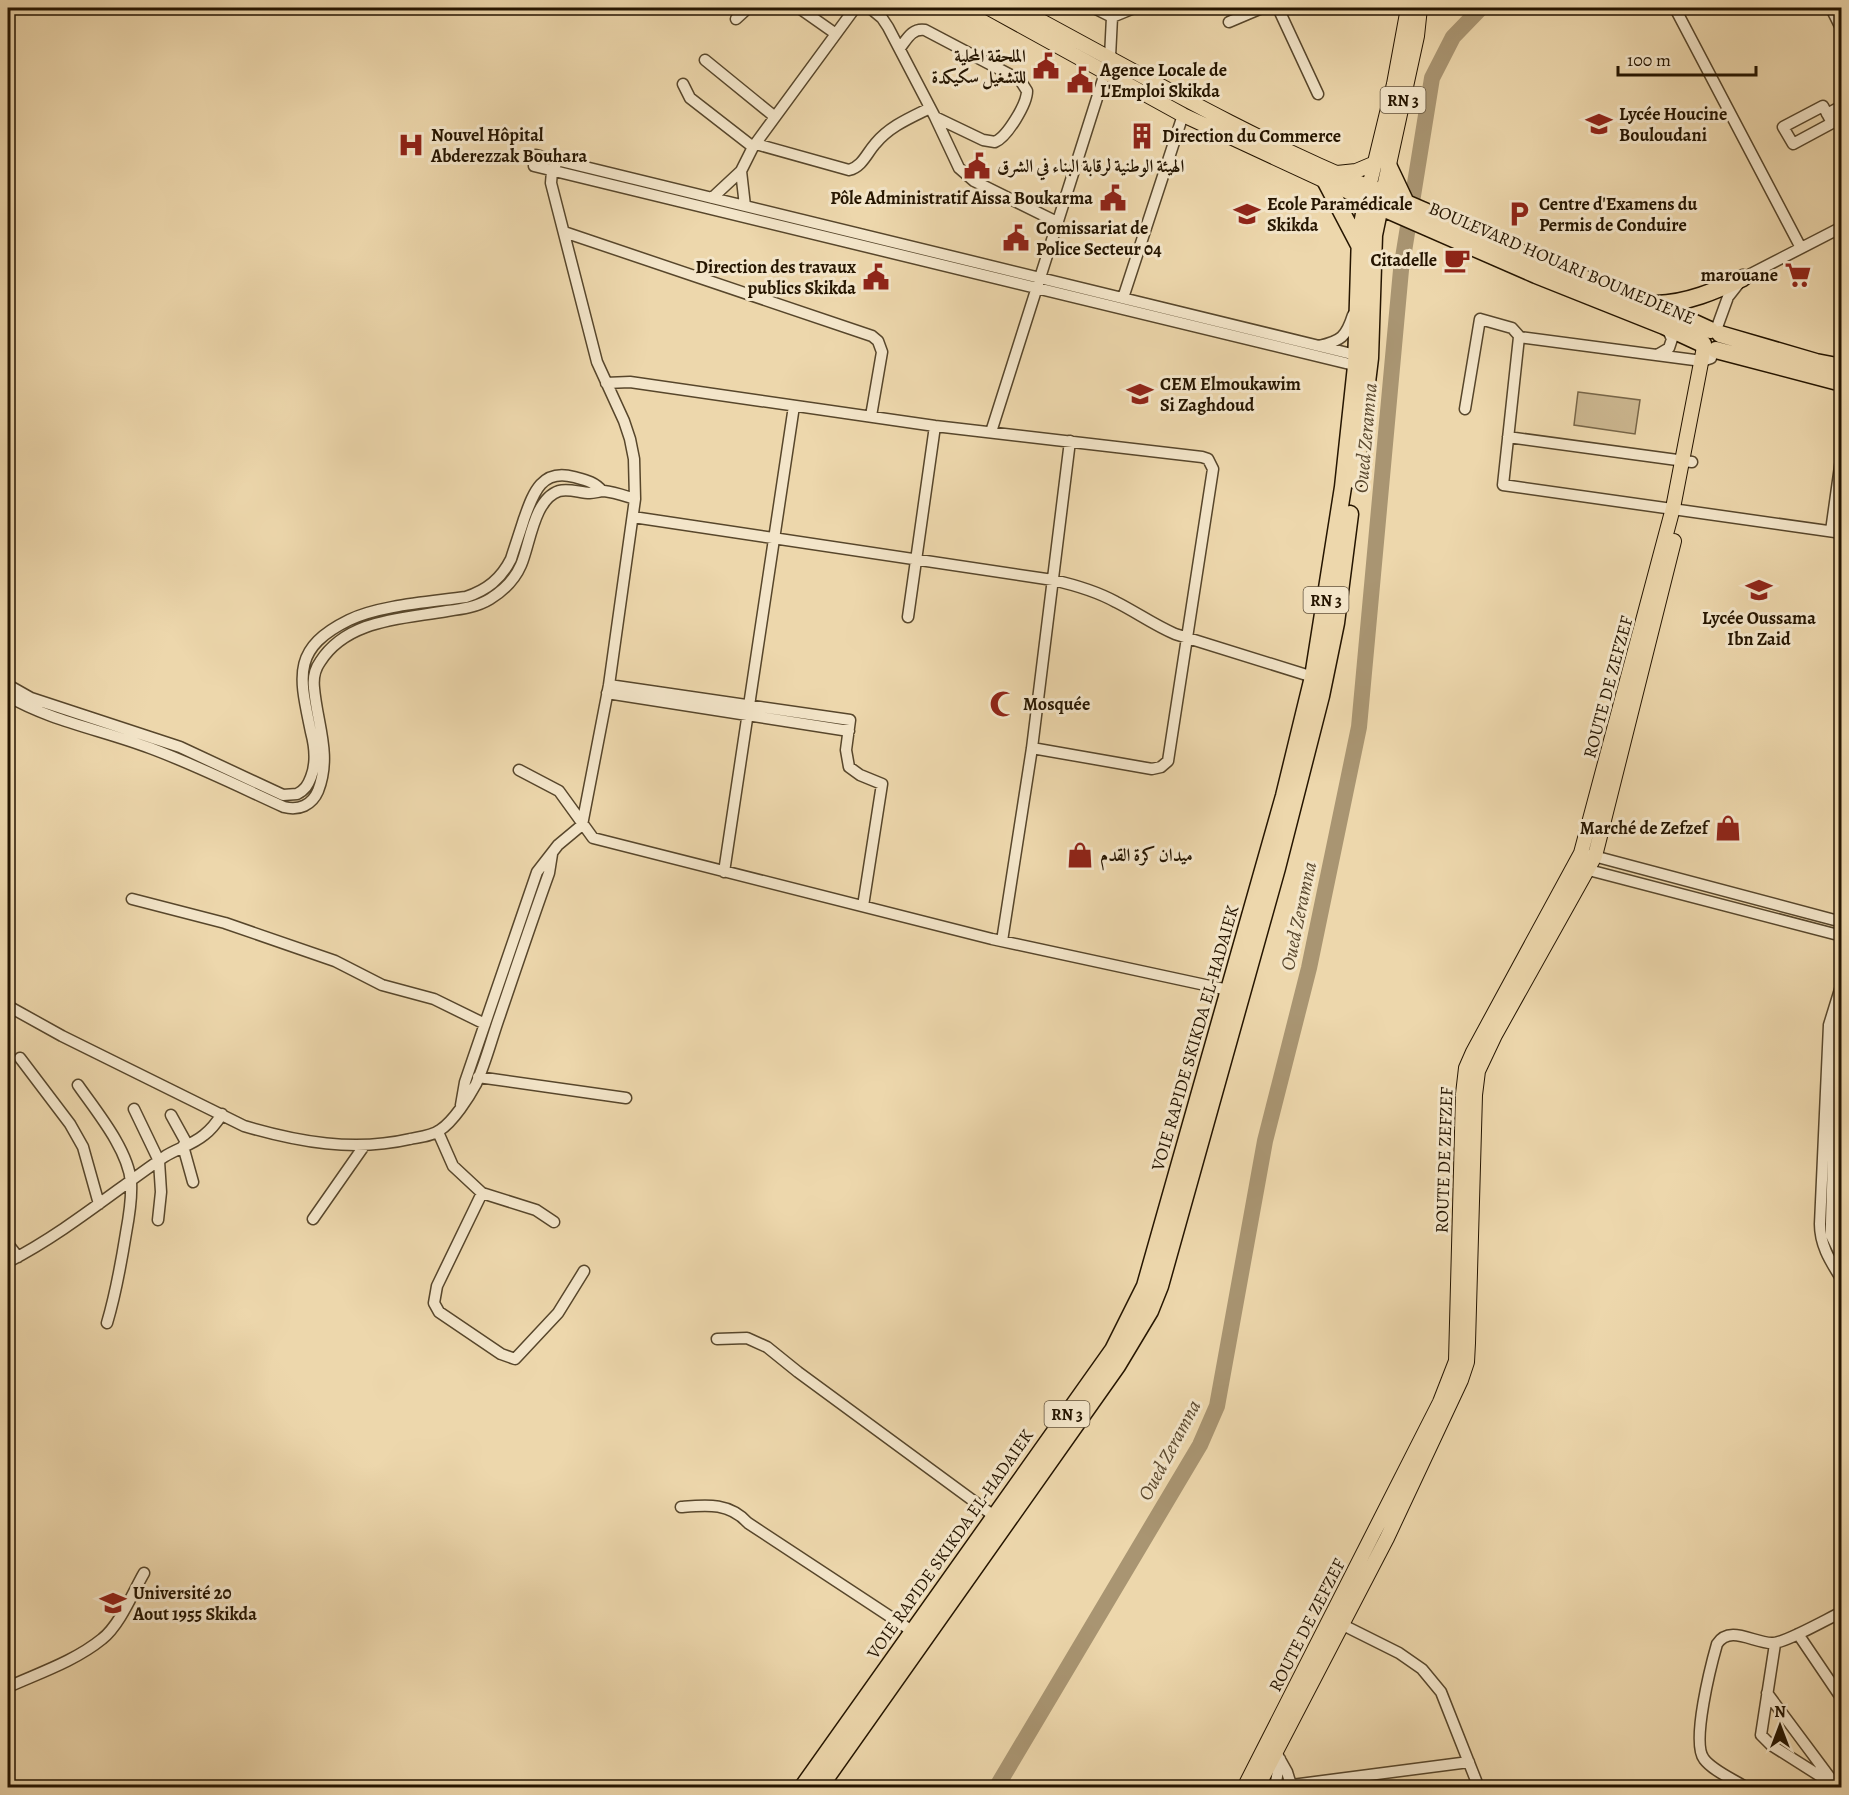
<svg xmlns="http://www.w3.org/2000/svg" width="1849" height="1795" viewBox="0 0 1849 1795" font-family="Alegreya,Amiri,serif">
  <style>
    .park { fill: #cbb68f; stroke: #786648; stroke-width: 1.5 }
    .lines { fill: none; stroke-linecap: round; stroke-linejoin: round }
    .river { stroke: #a99572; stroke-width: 16 }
    .minor-casing { stroke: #57462b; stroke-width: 13 }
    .major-casing { stroke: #251500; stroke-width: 16 }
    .highway-casing { stroke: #251500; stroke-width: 19 }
    .minor { stroke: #f3e5c9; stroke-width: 10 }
    .major { stroke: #edd7ac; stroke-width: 14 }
    .highway { stroke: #edd7ac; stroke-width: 16 }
    .labels { text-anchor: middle; stroke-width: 6; stroke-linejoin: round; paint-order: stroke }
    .shield { fill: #f3e5c9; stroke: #63533c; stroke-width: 1.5 }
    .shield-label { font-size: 16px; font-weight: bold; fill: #251500 }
    .poi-label { font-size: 18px; font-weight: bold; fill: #251500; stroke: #f3e5c9; text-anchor: start }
    .street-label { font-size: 18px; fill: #251500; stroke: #f3e5c9 }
    .water-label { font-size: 20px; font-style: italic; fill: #5a482e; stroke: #f3e5c9 }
  </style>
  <rect width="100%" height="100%" fill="#edd7ac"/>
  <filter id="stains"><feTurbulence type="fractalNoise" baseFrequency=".00333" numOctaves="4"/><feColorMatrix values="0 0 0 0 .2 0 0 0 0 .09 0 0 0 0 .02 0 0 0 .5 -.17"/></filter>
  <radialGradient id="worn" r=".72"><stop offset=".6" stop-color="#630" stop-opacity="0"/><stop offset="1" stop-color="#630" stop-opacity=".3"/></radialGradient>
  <path class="park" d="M1578,392l62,8 -5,34 -61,-9z"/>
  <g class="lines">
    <path class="river" d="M996,1788l204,-343 17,-39 48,-265 44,-173 50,-241 42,-457 31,-192 21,-41 28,-29"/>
    <g class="minor-casing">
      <path id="minor" d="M799,8l37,26
        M870,8l12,10 6,9 47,90 24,51 15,13 83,41
        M1094,8l18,9
        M1278,8l40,86
        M1831,8l11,22
        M1677,12l124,236
        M736,19l12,-11
        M1229,22l33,-14
        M900,48c7,-9 12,-20 25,-18l95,50 7,11c0,13 -20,46 -32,51l-12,-2 -48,-23
        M1110,57l2,-40 22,-9
        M705,60l70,57
        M683,84l7,14 63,49
        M1823,106l9,17 -39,21 -10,-17z
        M1827,114l15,-8
        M756,144l93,26c13,-3 18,-17 26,-26 15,-18 35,-26 55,-36
        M536,155l824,201
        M534,166l828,201
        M741,171l4,35
        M712,198l29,-27 12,-24 102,-139
        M564,232l308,104 6,5 4,11 -11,64
        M1123,298l60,-183
        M1716,330l12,-33 15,-19 99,-51
        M1319,346c22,-5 27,-9 34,-31
        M1657,355l12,-7 3,-9 -5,-11
        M1711,358l-9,3 -183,-24 -16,148 339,48
        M606,383l24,-1 305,44 267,31 6,2 5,10 -45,292 -7,6 -9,2 -120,-21
        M1465,409l15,-90 32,9 9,10
        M991,432l114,-359
        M1508,437l184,25
        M633,517l420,63c22,5 43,11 63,22 20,10 38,23 59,32l138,43
        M1831,531l11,-79
        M908,617l27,-191
        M8,685l23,13 149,49 103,48 14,-1c8,-4 11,-9 14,-17 6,-15 4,-30 0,-45 -11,-54 -21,-83 38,-112 31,-15 82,-18 117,-23 21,-7 35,-18 45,-38 4,-13 9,-27 13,-40 9,-25 17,-51 50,-42 11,3 21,5 28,14
        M609,685l241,35 -4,30 3,17 11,8 22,9 -19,122
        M607,693l242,38
        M8,696c42,25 95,34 142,52 46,17 90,39 134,59 15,4 28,-2 34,-16 14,-36 -1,-67 -4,-103 -1,-9 1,-19 6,-26 27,-43 83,-43 127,-51 15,-2 30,-4 43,-12 13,-8 25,-20 31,-34 9,-21 13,-66 38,-74 10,-3 21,2 31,2 5,0 9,-2 14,-2 10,1 21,5 31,8
        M519,770l40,21 34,47 399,101 241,52
        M1590,855l252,67
        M1581,868l261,68
        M724,872l70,-466
        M132,899l93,24 110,38 47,24 52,14 51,25
        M1002,941l30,-193 38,-307
        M1842,983l-13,42 -9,199c0,22 11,38 22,56
        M8,1006l54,30 182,90c54,16 110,26 166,13 10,-2 22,-3 30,-9 13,-8 29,-33 36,-46 10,-22 16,-47 24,-69 16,-47 32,-95 49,-142l3,-19
        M1842,1013l-5,13 -6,197v12l11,23
        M20,1058l50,66 13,23 16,57
        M478,1077l148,21
        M78,1085c18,26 50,64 53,97 1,16 -2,35 -5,51 -5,31 -10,60 -19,90
        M461,1105l4,-23 72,-210 21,-27 24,-20 27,-140 26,-186 -1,-40 -4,-20 -6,-18 -27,-59 -46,-179 1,-12 6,-11
        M134,1109l25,52 2,31 -3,28
        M171,1115l16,29
        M438,1132l15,34 29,27 54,17 18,12
        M183,1146l10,36
        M482,1193l-45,93 -3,17 5,9 62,42 14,5 43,-46 26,-42
        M313,1219l51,-73
        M8,1244l10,13
        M8,1262c55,-28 105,-70 156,-105 12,-8 28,-12 40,-22 8,-6 13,-13 18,-21
        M717,1339l30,-1 20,9 31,25 196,144
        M681,1507c25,-2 48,-5 67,16l164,108
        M1343,1625l56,28 23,16 19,23 38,96
        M1798,1634l44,65
        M1775,1644l-14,91 10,10 68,43
        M8,1687c31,-14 67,-26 94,-48 18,-14 31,-47 42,-66
        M1767,1693l64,86
        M1273,1747l14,25 5,16
        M1292,1785l177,-23
        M1275,1788l5,-29
        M1747,1788c-14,-9 -34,-17 -43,-29 -13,-16 7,-94 13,-115 13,-20 38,0 56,-1 12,0 56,-25 69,-31"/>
    </g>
    <g class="major-casing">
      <path id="major" d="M989,8l194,107 183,85
        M1017,8c116,62 230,129 352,179l25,-103 14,-76
        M1337,173l19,-2 19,-8
        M1383,192l34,-156 3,-28
        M1244,1788l196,-386 16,-41 7,-267 3,-26 7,-16 108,-199 92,-345 31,-161
        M1257,1788l130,-250 74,-158 6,-18 1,-19 7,-248 3,-24 17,-36 100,-179 79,-315"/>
    </g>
    <g class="highway-casing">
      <path id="highway" d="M1388,165l17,36
        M1326,182l33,63
        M1369,202l167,73 128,51 39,18
        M1656,304c32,-1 59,-13 87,-26
        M1720,334l96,28 26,5
        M1716,350l126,33
        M1355,480l15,-122 4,-123 9,-43
        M802,1788l311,-438 32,-64 139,-490 29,-119 30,-190 13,-121 4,-131 9,-48 176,76 141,56 24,11
        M819,1788l298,-422 33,-55 10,-25 117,-418 44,-172 15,-73 14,-109"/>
    </g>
    <use href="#minor" class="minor"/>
    <use href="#major" class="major"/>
    <use href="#highway" class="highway"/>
  </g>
  <defs>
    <g id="civic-bare" transform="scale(2.07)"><path d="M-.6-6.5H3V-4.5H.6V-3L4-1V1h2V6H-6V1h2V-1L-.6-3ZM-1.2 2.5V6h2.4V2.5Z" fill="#8f2418" stroke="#f3e5c9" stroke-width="2.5" paint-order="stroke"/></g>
    <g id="school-bare" transform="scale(2.07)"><path d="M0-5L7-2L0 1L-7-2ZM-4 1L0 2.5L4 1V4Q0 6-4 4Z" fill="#8f2418" stroke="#f3e5c9" stroke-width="2.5" paint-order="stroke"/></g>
    <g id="building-bare" transform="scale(2.07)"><path d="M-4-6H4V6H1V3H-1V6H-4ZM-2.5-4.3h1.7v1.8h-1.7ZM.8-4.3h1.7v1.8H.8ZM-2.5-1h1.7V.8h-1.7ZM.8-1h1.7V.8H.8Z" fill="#8f2418" stroke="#f3e5c9" stroke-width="2.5" paint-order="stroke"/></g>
    <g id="hospital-bare" transform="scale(2.07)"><path d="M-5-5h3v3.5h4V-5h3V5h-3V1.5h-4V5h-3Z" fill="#8f2418" stroke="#f3e5c9" stroke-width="2.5" paint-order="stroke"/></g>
    <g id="university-bare" transform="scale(2.07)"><path d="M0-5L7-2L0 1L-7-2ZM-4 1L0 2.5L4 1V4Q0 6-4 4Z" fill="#8f2418" stroke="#f3e5c9" stroke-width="2.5" paint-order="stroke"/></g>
    <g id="parking-bare" transform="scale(2.07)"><path d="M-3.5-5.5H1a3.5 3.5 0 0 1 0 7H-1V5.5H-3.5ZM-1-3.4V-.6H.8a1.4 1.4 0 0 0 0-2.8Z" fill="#8f2418" stroke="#f3e5c9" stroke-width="2.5" paint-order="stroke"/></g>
    <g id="cafe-bare" transform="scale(2.07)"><path d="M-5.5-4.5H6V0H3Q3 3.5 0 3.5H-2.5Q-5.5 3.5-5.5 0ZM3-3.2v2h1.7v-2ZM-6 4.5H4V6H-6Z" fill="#8f2418" stroke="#f3e5c9" stroke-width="2.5" paint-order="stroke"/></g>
    <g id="supermarket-bare" transform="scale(2.07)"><path d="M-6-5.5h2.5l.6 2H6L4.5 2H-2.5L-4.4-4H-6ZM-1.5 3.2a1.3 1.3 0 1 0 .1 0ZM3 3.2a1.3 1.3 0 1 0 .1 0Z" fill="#8f2418" stroke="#f3e5c9" stroke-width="2.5" paint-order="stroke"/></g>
    <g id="mosque-bare" transform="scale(2.07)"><path d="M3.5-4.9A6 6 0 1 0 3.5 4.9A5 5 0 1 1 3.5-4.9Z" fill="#8f2418" stroke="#f3e5c9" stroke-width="2.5" paint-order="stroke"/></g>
    <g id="shop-bare" transform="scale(2.07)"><path d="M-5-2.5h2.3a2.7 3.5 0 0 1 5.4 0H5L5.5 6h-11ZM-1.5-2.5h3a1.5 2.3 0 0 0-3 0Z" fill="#8f2418" stroke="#f3e5c9" stroke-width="2.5" paint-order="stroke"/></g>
  </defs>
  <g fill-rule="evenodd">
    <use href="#civic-bare" x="1046" y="66"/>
    <use href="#civic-bare" x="1080" y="80"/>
    <use href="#school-bare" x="1599" y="124"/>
    <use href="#building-bare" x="1142" y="136"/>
    <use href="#hospital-bare" x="411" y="145"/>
    <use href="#civic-bare" x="977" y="166"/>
    <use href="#civic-bare" x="1113" y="198"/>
    <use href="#university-bare" x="1247" y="214"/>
    <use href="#parking-bare" x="1519" y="214"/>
    <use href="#civic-bare" x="1016" y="238"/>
    <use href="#cafe-bare" x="1457" y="260"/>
    <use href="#supermarket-bare" x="1798" y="275"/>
    <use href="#civic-bare" x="876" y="277"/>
    <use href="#school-bare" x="1140" y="394"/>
    <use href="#school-bare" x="1759" y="590"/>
    <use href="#mosque-bare" x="1003" y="704"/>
    <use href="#shop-bare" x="1728" y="828"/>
    <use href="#shop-bare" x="1080" y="855"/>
    <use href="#university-bare" x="113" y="1603"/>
  </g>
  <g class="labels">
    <g class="shield">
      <rect x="1380.5" y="87" width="45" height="26" rx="4.5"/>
      <rect x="1303.5" y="587" width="45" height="26" rx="4.5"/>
      <rect x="1044.5" y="1401" width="45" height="26" rx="4.5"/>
    </g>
    <g class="shield-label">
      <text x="1403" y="106">RN 3</text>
      <text x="1326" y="606">RN 3</text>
      <text x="1067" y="1420">RN 3</text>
    </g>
    <g class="poi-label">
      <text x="1026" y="62" text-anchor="end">الملحقة المحلية<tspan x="1026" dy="21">للتشغيل سكيكدة</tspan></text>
      <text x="1100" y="76">Agence Locale de<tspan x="1100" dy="21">L'Emploi Skikda</tspan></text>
      <text x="1619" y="120">Lycée Houcine<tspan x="1619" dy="21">Bouloudani</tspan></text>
      <text x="431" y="141">Nouvel Hôpital<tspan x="431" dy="21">Abderezzak Bouhara</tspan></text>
      <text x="1162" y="142">Direction du Commerce</text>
      <text x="997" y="172">الهيئة الوطنية لرقابة البناء في الشرق</text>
      <text x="1093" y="204" text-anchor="end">Pôle Administratif Aissa Boukarma</text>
      <text x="1267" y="210">Ecole Paramédicale<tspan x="1267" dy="21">Skikda</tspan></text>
      <text x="1539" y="210">Centre d'Examens du<tspan x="1539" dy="21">Permis de Conduire</tspan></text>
      <text x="1036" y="234">Comissariat de<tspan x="1036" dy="21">Police Secteur 04</tspan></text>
      <text x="1437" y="266" text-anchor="end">Citadelle</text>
      <text x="856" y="273" text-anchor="end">Direction des travaux<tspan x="856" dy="21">publics Skikda</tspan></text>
      <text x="1778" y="281" text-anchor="end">marouane</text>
      <text x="1160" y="390">CEM Elmoukawim<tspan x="1160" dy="21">Si Zaghdoud</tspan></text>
      <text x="1759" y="624" text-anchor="middle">Lycée Oussama<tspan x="1759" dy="21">Ibn Zaid</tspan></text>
      <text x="1023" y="710">Mosquée</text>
      <text x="1708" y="834" text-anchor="end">Marché de Zefzef</text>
      <text x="1100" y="861">ميدان كرة القدم</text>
      <text x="133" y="1599">Université 20<tspan x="133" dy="21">Aout 1955 Skikda</tspan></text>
    </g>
    <g class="street-label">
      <text transform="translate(1562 263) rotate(23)" y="6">BOULEVARD HOUARI BOUMEDIENE</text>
      <text transform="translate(1608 687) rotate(-75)" y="6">ROUTE DE ZEFZEF</text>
      <text transform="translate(1195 1038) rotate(-74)" y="6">VOIE RAPIDE SKIKDA EL-HADAIEK</text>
      <text transform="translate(1444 1160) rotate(-88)" y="6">ROUTE DE ZEFZEF</text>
      <text transform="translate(950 1544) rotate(-55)" y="6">VOIE RAPIDE SKIKDA EL-HADAIEK</text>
      <text transform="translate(1307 1625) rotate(-63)" y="6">ROUTE DE ZEFZEF</text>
    </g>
    <g class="water-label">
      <text transform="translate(1365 438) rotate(-85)" y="7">Oued Zeramna</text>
      <text transform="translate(1298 916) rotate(-78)" y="7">Oued Zeramna</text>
      <text transform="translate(1169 1450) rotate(-62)" y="7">Oued Zeramna</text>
    </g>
  </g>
  <rect width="1849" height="1795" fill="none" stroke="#edd7ac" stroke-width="30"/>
  <rect x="9" y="9" width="1831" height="1777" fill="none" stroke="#251500" stroke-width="3"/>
  <rect x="15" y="15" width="1819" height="1765" fill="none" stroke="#251500" stroke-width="1.5"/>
  <g transform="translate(1780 1726)" stroke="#f3e5c9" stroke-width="4.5" paint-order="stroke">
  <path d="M0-4.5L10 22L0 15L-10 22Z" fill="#251500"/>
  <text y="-9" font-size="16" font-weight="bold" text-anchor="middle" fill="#251500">N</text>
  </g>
  <path d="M1618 66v9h138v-9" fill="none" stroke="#251500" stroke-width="3"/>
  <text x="1627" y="66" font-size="18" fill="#251500" stroke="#f3e5c9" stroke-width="4.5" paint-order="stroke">100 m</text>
  <rect width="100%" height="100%" filter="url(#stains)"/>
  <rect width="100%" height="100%" fill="url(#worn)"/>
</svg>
